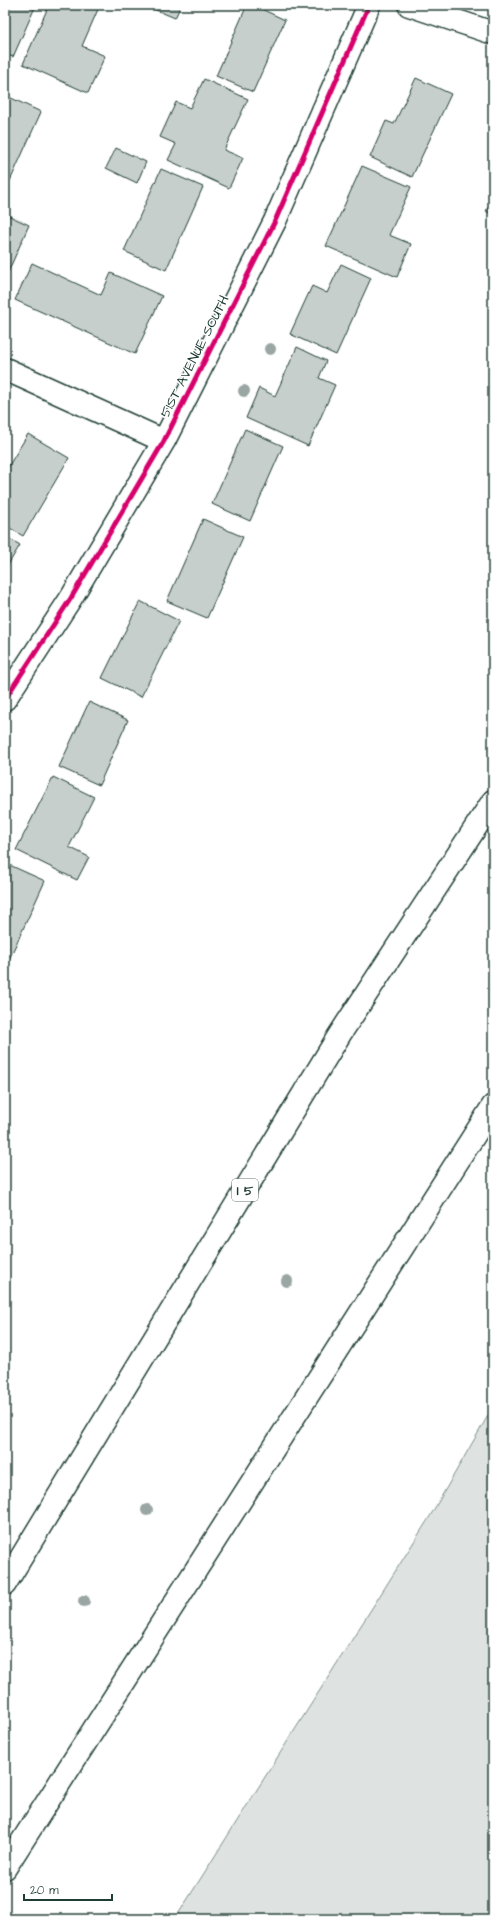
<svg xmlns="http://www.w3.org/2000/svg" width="498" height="1924" viewBox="0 0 498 1924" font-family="'Architects Daughter',sans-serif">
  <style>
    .green { fill: #dee3e2; stroke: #7e908b }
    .building { fill: #c7cfcc; stroke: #1f3d34 }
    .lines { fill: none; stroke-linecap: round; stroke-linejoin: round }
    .street-casing { stroke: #1f3d34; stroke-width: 25 }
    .secondary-casing { stroke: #1f3d34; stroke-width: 25 }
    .highway-casing { stroke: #1f3d34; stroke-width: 25 }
    .street { stroke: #fff; stroke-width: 22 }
    .secondary { stroke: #fff; stroke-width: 22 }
    .highway { stroke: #fff; stroke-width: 22 }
    .cycleway-casing { stroke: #fff; stroke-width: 8 }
    .cycleway { stroke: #d6006c; stroke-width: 5 }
    .tree { fill: #99a6a3 }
    .labels { text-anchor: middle; stroke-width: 3; stroke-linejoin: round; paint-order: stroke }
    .shield { fill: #fff; stroke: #627771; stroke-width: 1 }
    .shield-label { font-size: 13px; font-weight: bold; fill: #1f3d34 }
    .street-label { font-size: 14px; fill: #1f3d34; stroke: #fff }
  </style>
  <rect width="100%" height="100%" fill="#fff"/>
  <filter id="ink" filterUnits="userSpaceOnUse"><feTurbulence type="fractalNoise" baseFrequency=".025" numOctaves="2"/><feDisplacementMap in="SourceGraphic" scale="8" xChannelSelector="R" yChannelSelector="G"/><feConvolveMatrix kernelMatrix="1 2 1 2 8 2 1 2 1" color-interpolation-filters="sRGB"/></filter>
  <g filter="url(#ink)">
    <path class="green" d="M493,1407v512h-318l254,-401z"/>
    <path class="building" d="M5,5h31l-23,52 -8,-3z
      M49,5h46l4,2 -17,39 23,10 -17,37 -65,-29z
      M144,5h37l-6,13z
      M247,5h6l32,15 -32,72 -37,-16z
      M416,78l35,16 -39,83 -42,-20 16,-36 8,3z
      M204,79l44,20 -24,51 19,8 -14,30 -61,-28 8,-16 -16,-7 16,-35 14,6z
      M9,97l32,15 -31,69 -5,-2v-73z
      M116,148l30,14 -9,21 -31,-15z
      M362,166l49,21 -22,48 22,9 -14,33 -71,-31z
      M161,169l42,18 -37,83 -42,-19z
      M493,200v15l-7,-4z
      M5,214l24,11 -24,54z
      M32,263l69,32 10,-22 51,23 -27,58 -120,-54z
      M341,264l30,14 -35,77 -46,-21 22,-48 15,7z
      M297,347l29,14 -7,17 16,7 -27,61 -62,-28 13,-30 16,8z
      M245,429l38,17 -33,75 -38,-17z
      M28,434l41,24 -46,78 -18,-11v-53z
      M203,519l40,18 -36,81 -40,-17z
      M5,536l15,9 -15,25z
      M140,601l39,20 -38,76 -39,-19z
      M89,702l39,18 -29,65 -40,-18z
      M53,777l41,20 -25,50 20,10 -12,23 -61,-30z
      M5,863l40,18 -38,83 -2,-1z"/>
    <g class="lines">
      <g class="street-casing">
        <path id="street" d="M5,369l159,72
          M5,699l66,-101 93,-157 111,-220 94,-216"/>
      </g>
      <g class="secondary-casing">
        <path id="secondary" d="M409,5l84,28"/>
      </g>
      <g class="highway-casing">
        <path id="highway" d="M5,1584l335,-550 153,-233
          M5,1868l488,-762"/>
      </g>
      <use href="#street" class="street"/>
      <use href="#secondary" class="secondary"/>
      <use href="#highway" class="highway"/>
      <g class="cycleway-casing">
        <path id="cycleway" d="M5,699l66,-101 93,-157 111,-220 94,-216"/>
      </g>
      <use href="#cycleway" class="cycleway"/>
    </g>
    <g class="tree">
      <circle cx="270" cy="349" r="6"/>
      <circle cx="244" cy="391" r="6"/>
      <circle cx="287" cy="1281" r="6"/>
      <circle cx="147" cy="1510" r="6"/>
      <circle cx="84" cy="1601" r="6"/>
    </g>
  </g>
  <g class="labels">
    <rect class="shield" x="232" y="1179" width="26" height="22" rx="3"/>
    <g class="shield-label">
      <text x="245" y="1195">I 5</text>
    </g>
    <g class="street-label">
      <text transform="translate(194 356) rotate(-63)" y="5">51ST AVENUE SOUTH</text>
    </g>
  </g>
  <rect width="498" height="1924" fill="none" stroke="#fff" stroke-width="20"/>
  <rect x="10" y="10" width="478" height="1904" fill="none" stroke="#1f3d34" stroke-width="1.5" filter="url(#ink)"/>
  <path d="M24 1894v6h88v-6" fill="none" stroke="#1f3d34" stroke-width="2"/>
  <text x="30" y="1894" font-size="12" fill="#1f3d34" stroke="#ffffff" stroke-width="3" paint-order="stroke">20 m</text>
</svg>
